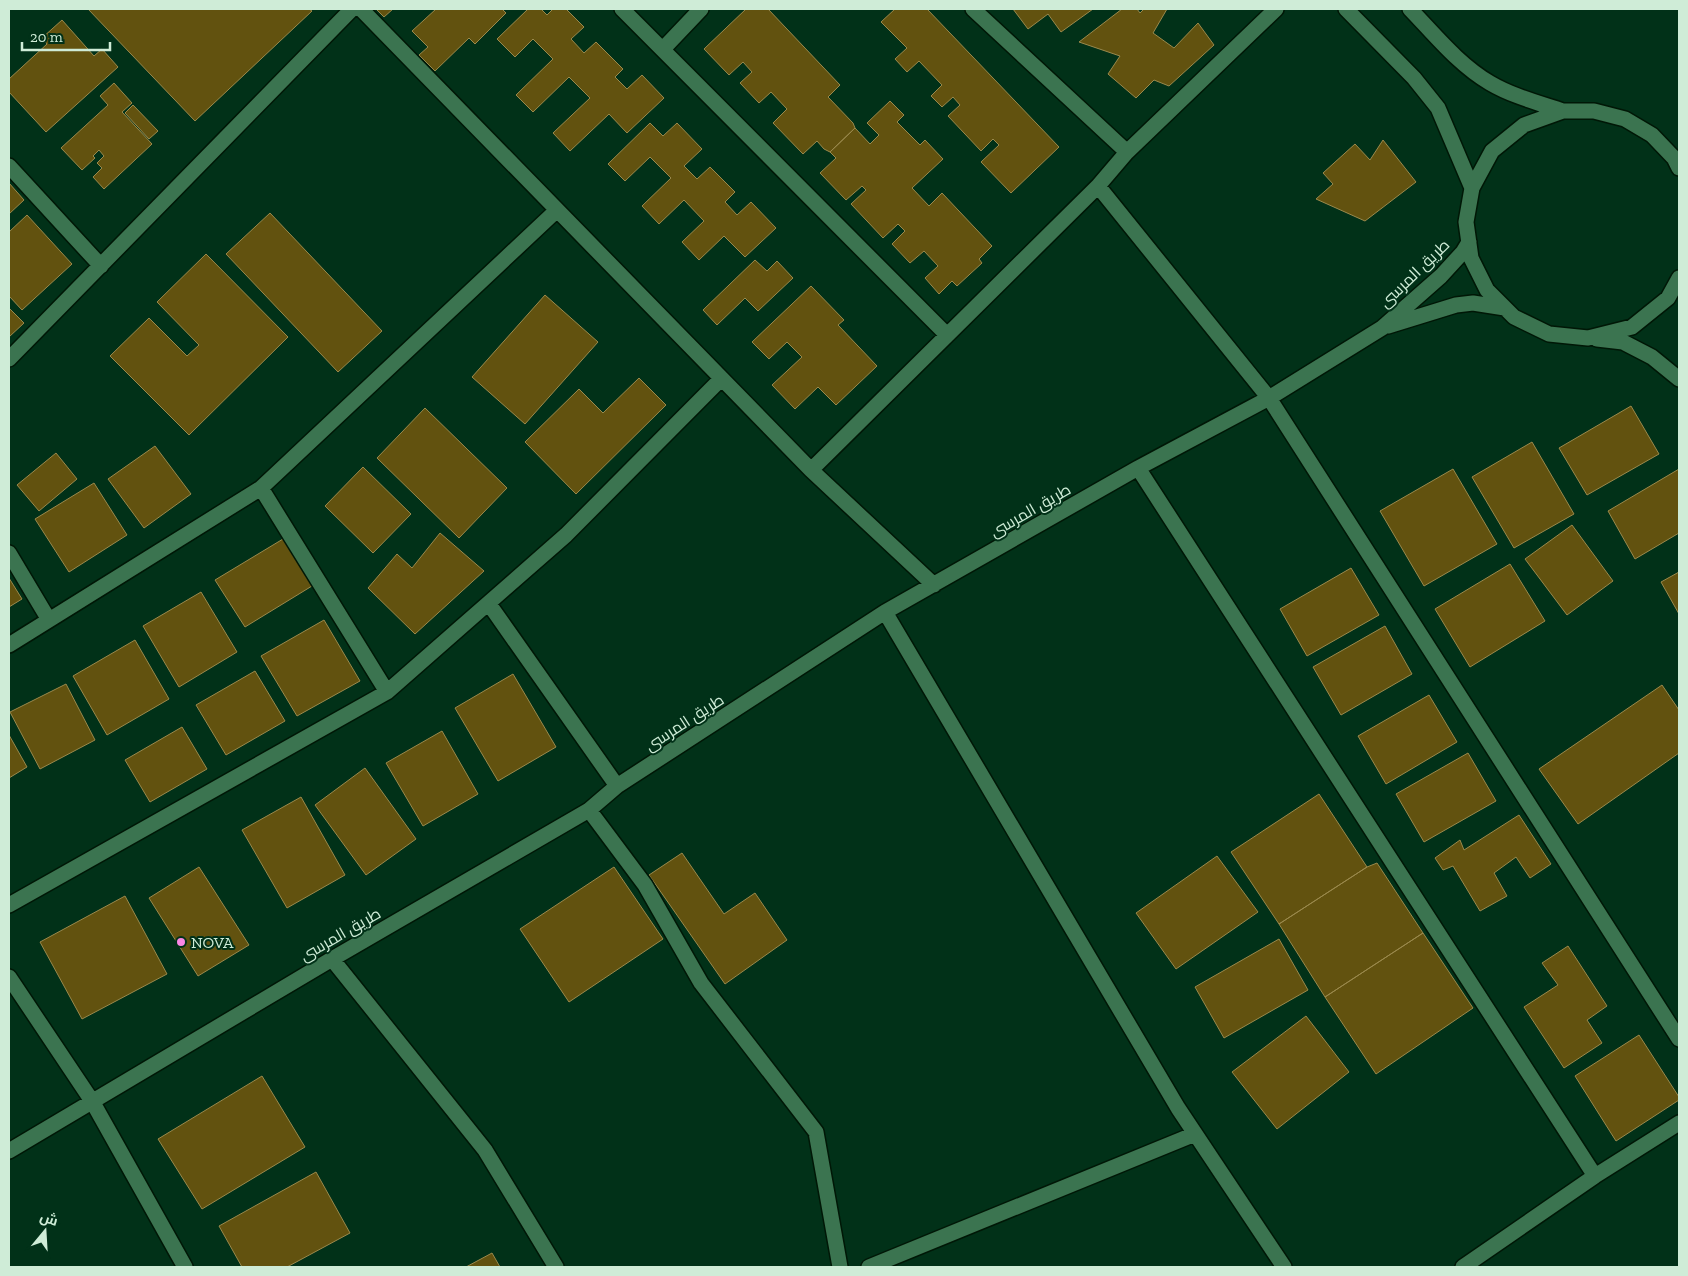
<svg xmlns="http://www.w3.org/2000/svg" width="1688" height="1276" viewBox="0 0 1688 1276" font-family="'Zilla Slab',Cairo,serif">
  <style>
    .building { fill: #62520f; stroke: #9a894c }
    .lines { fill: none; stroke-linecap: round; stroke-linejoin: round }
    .minor-casing { stroke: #001706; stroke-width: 18 }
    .minor { stroke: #3b7450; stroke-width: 15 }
    .poi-dot { fill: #fb87e5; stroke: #013118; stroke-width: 2 }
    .labels { text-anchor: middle; stroke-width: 4; stroke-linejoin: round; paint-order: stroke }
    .street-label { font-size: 16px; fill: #cfecd7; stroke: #013118 }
    .poi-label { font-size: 16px; fill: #cfecd7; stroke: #013118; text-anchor: start }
  </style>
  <rect width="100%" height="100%" fill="#013118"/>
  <path class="building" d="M88,9h221l3,2 -117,110z
    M376,9h17l-9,8z
    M436,9h66l4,4 -31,31 -6,-6 -34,33 -16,-16 9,-8 -16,-16z
    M528,9h13l6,6 6,-6h13l18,18 -13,12 13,14 12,-11 27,27 -8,8 12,12 15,-14 22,23 -37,35 -18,-19 -39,37 -17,-18 37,-35 -21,-21 -36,35 -17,-17 37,-36 -20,-20 -18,18 -18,-18z
    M746,9h22l72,76 -12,12 25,26 2,5 -25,24 -6,-3 -7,-8 -14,13 -30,-31 14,-14 -16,-17 -12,11 -19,-20 12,-11 -9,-10 -14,13 -25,-26z
    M895,9h32l132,138 -48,46 -30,-31 18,-17 -6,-6 -12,12 -33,-35 12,-11 -7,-8 -11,10 -11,-11 11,-11 -23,-24 -12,11 -12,-13 12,-11 -26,-26z
    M1013,9h80l-32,23 -13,-18 -20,15z
    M1122,9h15l3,4 4,-4h23l-14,24 21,15 24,-25 16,22 -45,41 -15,-6 -18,18 -28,-24 12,-18 -41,-14z
    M62,20l32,36 8,-7 16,18 -72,65 -37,-40v-13l38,-35 -5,-6z
    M114,83l18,20 -10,9 30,32 -48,45 -11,-12 9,-9 -5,-5 7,-7 -5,-6 -6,6 2,2 -13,12 -21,-22 47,-43 -8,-9z
    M890,101l14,14 -7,7 23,23 5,-5 18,19 -31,29 17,18 13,-13 50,53 -13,13 3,4 -25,23 -5,-5 -13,13 -14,-16 13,-12 -14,-15 -14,12 -18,-19 13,-13 -7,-7 -15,14 -32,-34 15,-14 -4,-4 -16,14 -26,-27 16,-15 -6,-6 25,-24 15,16 9,-9 -12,-12z
    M133,105l25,26 -9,8 -24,-26z
    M650,123l13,13 14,-13 25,26 -18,17 13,13 13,-12 25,25 -10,10 12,13 14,-13 25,26 -31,29 -21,-21 -25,24 -17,-18 22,-21 -20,-21 -25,24 -17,-18 29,-28 -21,-21 -25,24 -17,-17z
    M1383,140l33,42 -51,39 -49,-22 17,-15 -10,-11 32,-29 15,16z
    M9,183l15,17 -15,14z
    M270,213l112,118 -44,41 -112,-118z
    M27,215l45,49 -50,46 -13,-14v-64z
    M206,254l82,83 -99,98 -79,-79 39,-38 38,38 12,-11 -42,-43z
    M755,260l12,11 10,-10 16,17 -35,33 -13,-13 -28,27 -14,-15z
    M811,286l33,34 -6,5 39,41 -41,39 -18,-18 -23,22 -23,-24 30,-28 -15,-15 -18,17 -17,-17z
    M545,295l53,47 -73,82 -53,-47z
    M9,308l15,15 -15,14z
    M639,378l27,27 -90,89 -51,-52 54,-53 24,24z
    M1631,406l28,48 -72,41 -28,-47z
    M425,408l82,80 -48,50 -82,-80z
    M1532,442l42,72 -60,34 -42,-71z
    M155,446l36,48 -47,34 -36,-49z
    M56,453l21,26 -38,32 -22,-26z
    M363,467l48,47 -38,39 -48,-47z
    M1453,469l44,75 -73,42 -44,-75z
    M1679,469v64l-44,26 -27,-48z
    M94,483l33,52 -58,37 -34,-53z
    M1572,525l41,56 -46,34 -42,-56z
    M440,533l44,38 -69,63 -47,-46 29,-34 15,14z
    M283,539l29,47 -67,41 -30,-47z
    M1510,564l35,57 -75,46 -35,-58z
    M1351,568l28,47 -72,41 -27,-47z
    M1679,572v42l-18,-32z
    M9,578l13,21 -13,8z
    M201,592l36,60 -58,35 -36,-61z
    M324,620l36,61 -63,35 -36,-60z
    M1385,626l27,48 -71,41 -28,-48z
    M135,640l34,59 -62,36 -34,-59z
    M255,671l30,50 -59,34 -30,-50z
    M513,674l43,73 -58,34 -43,-73z
    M66,684l29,56 -55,29 -30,-57z
    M1662,685l17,25v43l-101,71 -39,-55z
    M1429,695l28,47 -71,42 -28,-48z
    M182,727l25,42 -57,33 -25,-42z
    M442,731l36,63 -55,32 -37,-63z
    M9,735l18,32 -18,11z
    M1468,753l28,48 -72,41 -28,-48z
    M365,768l51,71 -50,36 -51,-70z
    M1319,794l48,73 -88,57 -48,-72z
    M301,797l44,78 -58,33 -45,-78z
    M1519,815l32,49 -21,14 -14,-21 -22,16 13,23 -27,15 -27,-45 -10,4 -8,-12 25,-18 4,10z
    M682,853l42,61 31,-21 32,47 -62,44 -76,-109z
    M1217,856l41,56 -82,57 -40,-56z
    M1377,863l46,70 -98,64 -46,-73 88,-57z
    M199,867l50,78 -51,31 -49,-78z
    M614,867l49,72 -94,63 -49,-73z
    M125,896l42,78 -85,45 -42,-77z
    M1423,933l50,75 -97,66 -51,-77z
    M1279,939l29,51 -84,48 -29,-51z
    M1568,946l39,60 -20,14 15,23 -38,25 -40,-61 34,-22 -16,-22z
    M1306,1016l43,56 -72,57 -45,-57z
    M1639,1035l40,62v3l-63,41 -41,-65z
    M262,1076l43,71 -103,62 -44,-70z
    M316,1172l34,61 -63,34h-45l-23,-41z
    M492,1253l8,14h-34z"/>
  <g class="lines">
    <g class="minor-casing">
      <path id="minor" d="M361,9l450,461 123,115
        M622,9l325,326
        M973,9l154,143
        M1346,9l68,69 24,30 34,80
        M1410,9c25,26 49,56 80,74 22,13 49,20 73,28
        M663,49l38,-40
        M9,166l92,100
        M1679,168l-5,-10 -22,-23 -27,-16 -31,-8h-31l-39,14 -32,26 -20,37 -6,34 5,36 16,32 27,27 35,17 39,4 44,-11 36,-29 11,-20
        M1098,186l171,212 410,641
        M1388,326l68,-21 17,-2 32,5
        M1597,339l26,3 29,15 27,22
        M9,359l343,-350
        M1138,468l457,708
        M811,470l287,-284 29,-34 149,-143
        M261,488l126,204
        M9,553l40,67
        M489,604l128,182
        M885,612l293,496 106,159
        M9,645l252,-157 296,-278
        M589,810l56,75 56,98 115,149 24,135
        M9,905l378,-213 179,-157 155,-156
        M332,959l153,191 71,117
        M9,977l83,124 93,166
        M9,1151l323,-192 257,-149 28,-24 268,-174 253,-144 131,-70 113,-70 59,-52 22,-24 6,-10
        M869,1267l326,-133
        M1463,1267l132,-91 84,-53"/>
    </g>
    <use href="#minor" class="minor"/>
  </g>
  <circle class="poi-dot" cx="181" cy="942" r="5"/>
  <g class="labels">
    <g class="street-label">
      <text transform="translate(1414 273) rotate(-44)" y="6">طريق المرسى</text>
      <text transform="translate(1030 510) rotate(-30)" y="6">طريق المرسى</text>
      <text transform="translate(684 722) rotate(-33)" y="6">طريق المرسى</text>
      <text transform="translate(340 934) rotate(-30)" y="6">طريق المرسى</text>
    </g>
    <g class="poi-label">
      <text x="191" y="948">NOVA</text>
    </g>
  </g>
  <rect width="1688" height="1276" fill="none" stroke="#cfecd7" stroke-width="20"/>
  <g transform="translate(45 1231) rotate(18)" stroke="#013118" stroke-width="4" paint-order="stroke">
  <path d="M0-4L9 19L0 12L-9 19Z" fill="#cfecd7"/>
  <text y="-8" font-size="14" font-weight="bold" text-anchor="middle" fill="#cfecd7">ش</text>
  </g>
  <path d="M22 42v8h88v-8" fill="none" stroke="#cfecd7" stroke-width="2.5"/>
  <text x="30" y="42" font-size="15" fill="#cfecd7" stroke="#013118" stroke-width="4" paint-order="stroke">20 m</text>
</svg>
